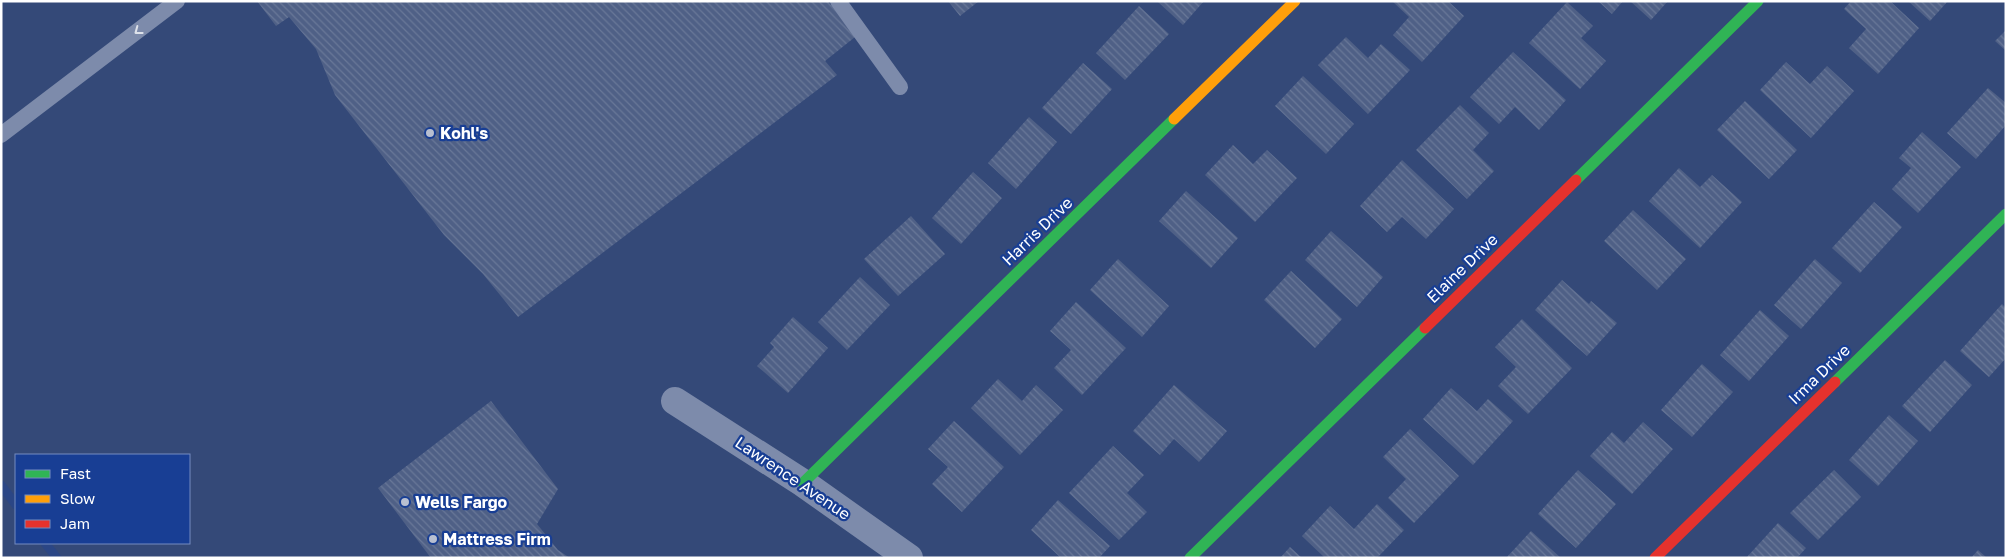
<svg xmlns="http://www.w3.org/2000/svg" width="2007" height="559" viewBox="0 0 2007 559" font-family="'Golos Text',sans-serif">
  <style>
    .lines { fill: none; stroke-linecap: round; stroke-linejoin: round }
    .stream { stroke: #2b4685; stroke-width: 9 }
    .building { fill: url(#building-back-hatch) }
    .lane { stroke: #7d8bab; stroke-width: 16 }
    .street { stroke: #7d8bab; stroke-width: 28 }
    .fast { stroke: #30b455; stroke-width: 11 }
    .slow { stroke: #ff9f0a; stroke-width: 11 }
    .jam { stroke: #e5322d; stroke-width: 11 }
    .oneway { stroke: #dee2ea }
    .poi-dot { fill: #b8bfd0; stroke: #183e94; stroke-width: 2 }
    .labels { text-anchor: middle; stroke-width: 4.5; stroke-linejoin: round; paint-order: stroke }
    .poi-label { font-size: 16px; font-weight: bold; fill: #fff; stroke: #183e94; text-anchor: start }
    .street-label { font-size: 16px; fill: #fff; stroke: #183e94 }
  </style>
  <defs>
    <pattern id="building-back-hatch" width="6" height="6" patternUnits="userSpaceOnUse" patternTransform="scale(1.25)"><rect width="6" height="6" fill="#4f6086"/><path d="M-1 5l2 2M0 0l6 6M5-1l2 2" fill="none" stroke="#697898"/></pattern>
  </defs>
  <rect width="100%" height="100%" fill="#344978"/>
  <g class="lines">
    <path class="stream" d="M1,485l15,20
      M45,543l12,15"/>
  </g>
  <path class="building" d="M257,1h571l27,36 -30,24 12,14 -319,242 -35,-43 -39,-39 -109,-140 -19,-46 -27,-32 -13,9z
    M948,1h31l-19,15z
    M1157,1h47l-21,24z
    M1392,1h56l16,15 -42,46 -29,-27 16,-18z
    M1598,1h25l-11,13z
    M1630,1h38l-17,19z
    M1851,1h39l29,27 -41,46 -29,-26 17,-19 -22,-20z
    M1908,1h40l-18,20z
    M1567,2l26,24 -12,12 25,23 -26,28 -51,-46z
    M1139,6l30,28 -44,46 -29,-27z
    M2006,30v21l-11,-10z
    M1346,37l22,21 13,-14 29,26 -42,44 -50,-49z
    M1513,52l53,48 -27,30 -24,-23 -16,17 -29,-27z
    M1786,62l24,22 17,-18 27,25 -43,47 -51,-48z
    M1083,63l29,26 -41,45 -29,-26z
    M1303,76l51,48 -28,30 -51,-48z
    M1988,88l18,15v22l-30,34 -29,-26z
    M1745,101l52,49 -28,29 -52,-49z
    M1460,105l29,28 -16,17 21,21 -27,28 -51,-49z
    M1029,117l28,25 -41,47 -28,-26z
    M1922,132l39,35 -43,46 -26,-24 19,-21 -12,-10z
    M1233,145l20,19 14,-14 30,28 -42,44 -50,-47z
    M1402,160l52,49 -28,30 -24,-22 -15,15 -27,-26z
    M1679,168l21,19 12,-12 30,27 -42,46 -51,-47z
    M973,172l29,26 -41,46 -29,-26z
    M1186,191l52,47 -27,30 -52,-47z
    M1874,202l28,25 -42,46 -28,-25z
    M1633,210l53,49 -29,31 -53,-49z
    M911,216l34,38 -47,42 -34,-37z
    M1331,231l52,46 -26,30 -52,-47z
    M1118,259l51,47 -27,31 -52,-47z
    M1815,259l27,24 -41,46 -27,-24z
    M1291,271l51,48 -27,29 -51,-48z
    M860,277l30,28 -43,45 -29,-28z
    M1562,280l27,24 2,-3 26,22 -30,33 -52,-46z
    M1076,302l50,46 -44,47 -28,-27 17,-18 -21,-19z
    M2002,304l4,4v50l-17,19 -29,-26z
    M1760,310l29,26 -40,45 -29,-26z
    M793,317l35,31 -40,45 -31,-27 17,-19 -4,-4z
    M1522,319l50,49 -44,46 -30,-28 18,-19 -21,-20z
    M1945,360l27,25 -42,47 -28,-26z
    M1702,364l31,28 -41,45 -31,-27z
    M998,379l24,22 14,-16 27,25 -43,45 -49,-47z
    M1174,385l53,46 -28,31 -25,-23 -14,16 -27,-24z
    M1451,388l26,23 11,-12 25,22 -40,44 -50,-46z
    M491,401l67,88 -21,35 21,26 12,8h-139l-53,-70z
    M1889,415l29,26 -40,45 -29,-26z
    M954,421l50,46 -42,45 -30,-28 16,-17 -20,-18z
    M1643,422l30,27 -41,45 -42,-38 22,-24 12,11z
    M1410,429l49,47 -45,47 -26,-25 18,-19 -23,-22z
    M1113,446l31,29 -17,18 20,19 -28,28 -50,-47z
    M1578,470l38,34 -40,44 -38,-34z
    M1834,470l27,27 -43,43 -28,-27z
    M1058,500l52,46 -11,12h-38l-30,-28z
    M1377,504l27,26 -27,28h-52l-23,-22 28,-30 24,23z
    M1778,523l28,25 -9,10h-51z
    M1531,531l30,27h-55z
    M1290,547l12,11h-22z
    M1978,550l9,8h-16z"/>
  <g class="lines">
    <path class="lane" d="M838,1l62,86
      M1,135l176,-134"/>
    <path class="street" d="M675,401l128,82 106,75"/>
    <path class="fast" d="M1576,180l182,-179
      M1835,382l171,-168
      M803,483l371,-364
      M1190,558l235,-230"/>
    <path class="slow" d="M1174,119l121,-118"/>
    <path class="jam" d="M1425,328l151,-148
      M1655,558l180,-176"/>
  </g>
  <defs><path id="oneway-chevron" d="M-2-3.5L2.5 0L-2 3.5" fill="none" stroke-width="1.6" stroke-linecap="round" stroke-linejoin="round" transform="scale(1.25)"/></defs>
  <use class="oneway" href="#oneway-chevron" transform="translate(138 31) rotate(143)"/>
  <g class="poi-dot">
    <circle cx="430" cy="133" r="5"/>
    <circle cx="405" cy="502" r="5"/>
    <circle cx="433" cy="539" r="5"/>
  </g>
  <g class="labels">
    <g class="poi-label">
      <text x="440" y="139">Kohl's</text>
      <text x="415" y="508">Wells Fargo</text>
      <text x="443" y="545">Mattress Firm</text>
    </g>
    <g class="street-label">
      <text transform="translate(1037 231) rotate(-44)" y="6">Harris Drive</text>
      <text transform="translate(1462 268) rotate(-44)" y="6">Elaine Drive</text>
      <text transform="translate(1819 374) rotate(-44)" y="6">Irma Drive</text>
      <text transform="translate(793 478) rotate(34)" y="6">Lawrence Avenue</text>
    </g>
  </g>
  <rect width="2007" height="559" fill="none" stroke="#ffffff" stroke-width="5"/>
  <rect x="15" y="454" width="175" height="90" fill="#183e94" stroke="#748bbf"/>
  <rect x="25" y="470" width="25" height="8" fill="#30b455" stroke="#748bbf"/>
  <text x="60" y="479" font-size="15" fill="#ffffff">Fast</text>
  <rect x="25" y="495" width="25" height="8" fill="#ff9f0a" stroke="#748bbf"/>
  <text x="60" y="504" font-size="15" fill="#ffffff">Slow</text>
  <rect x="25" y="520" width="25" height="8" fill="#e5322d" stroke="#748bbf"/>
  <text x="60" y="529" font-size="15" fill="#ffffff">Jam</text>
</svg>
